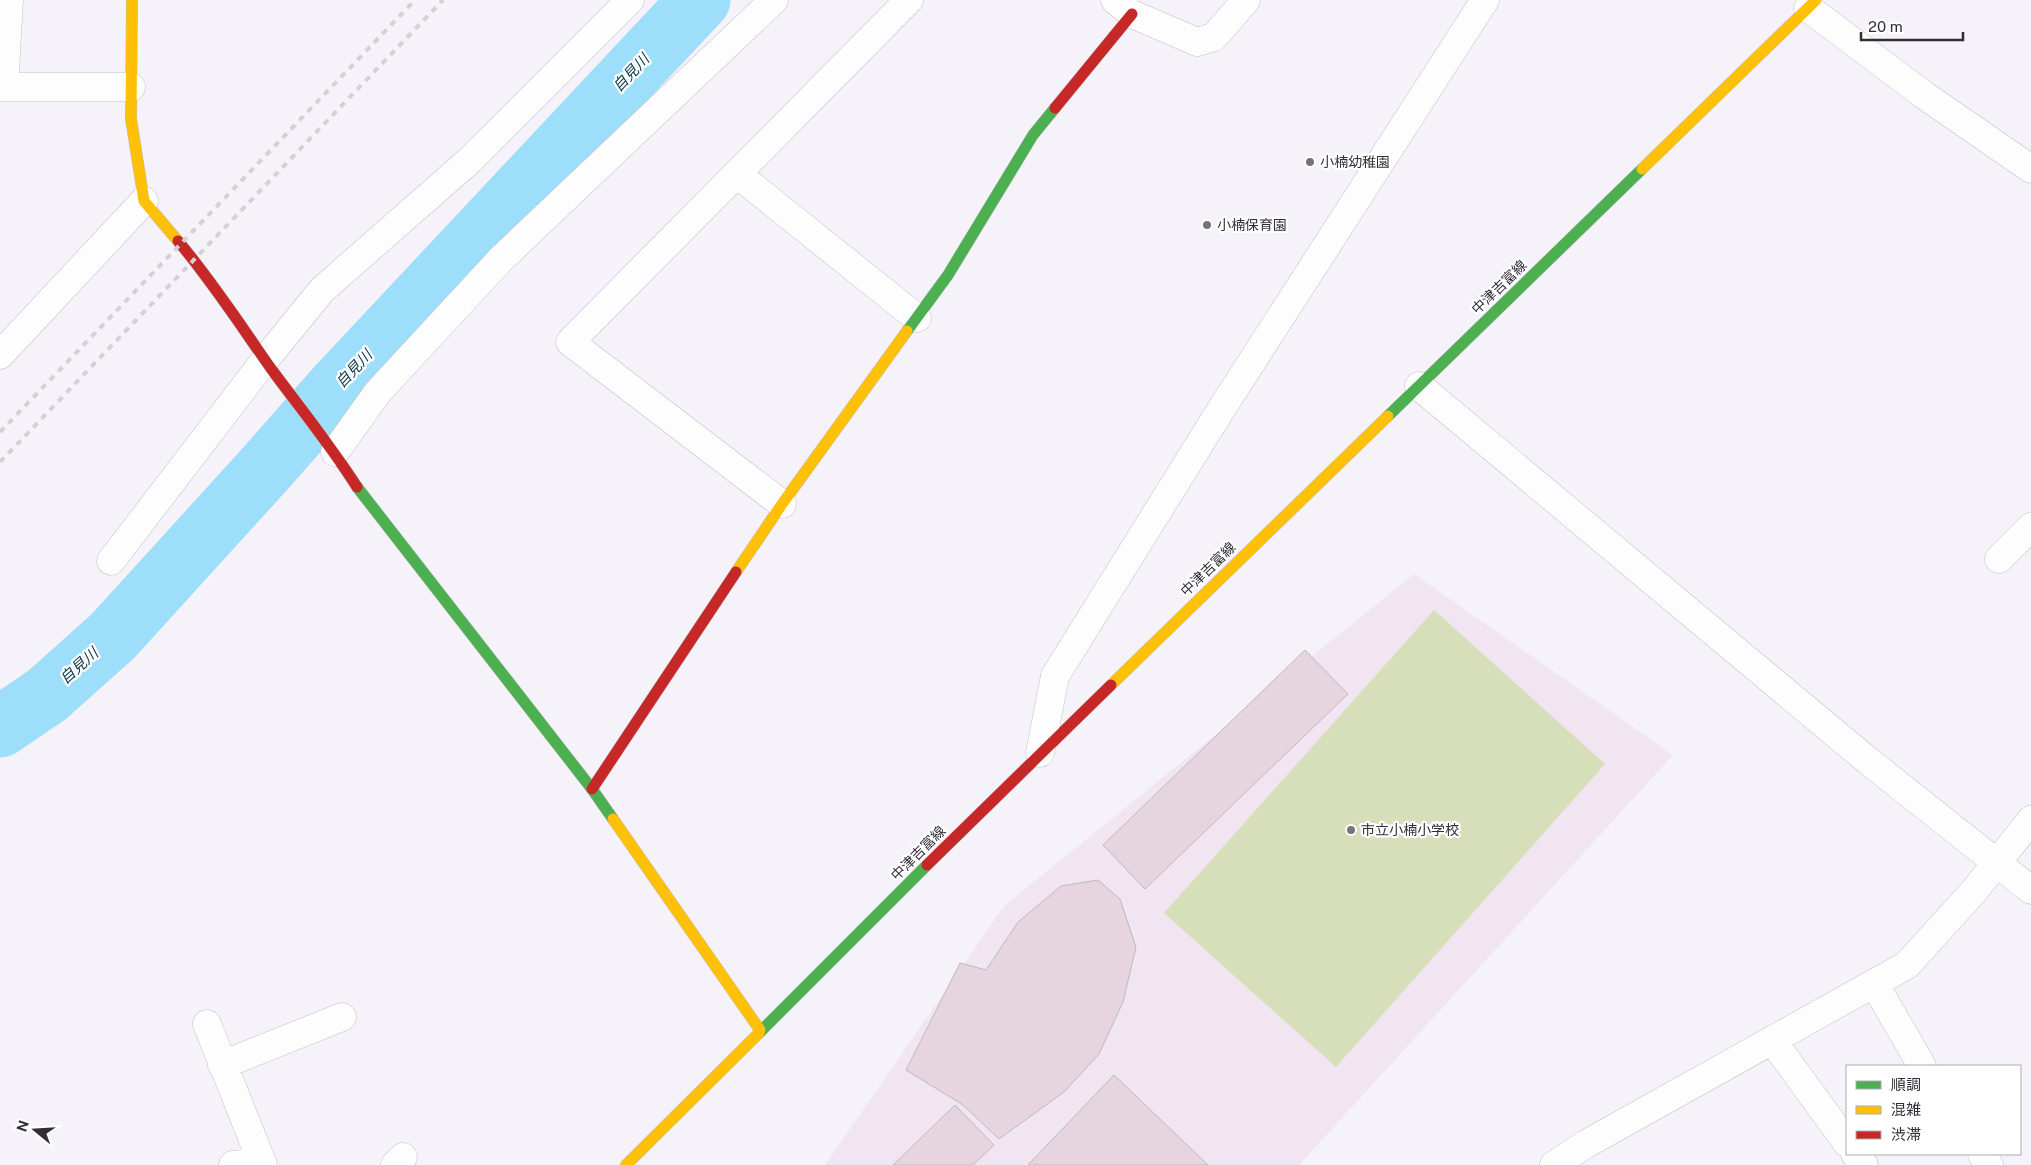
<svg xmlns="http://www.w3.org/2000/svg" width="2031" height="1165" viewBox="0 0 2031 1165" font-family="'Public Sans','Noto Sans JP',sans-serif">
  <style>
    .education { fill: #f1e5f1 }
    .green { fill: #d7dfba }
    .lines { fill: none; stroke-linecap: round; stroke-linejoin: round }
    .river { stroke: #9ddefb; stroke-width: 61 }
    .building { fill: #e6d5de; stroke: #bfb8be }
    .street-casing { stroke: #c2bfc7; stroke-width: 29 }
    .fast-casing { stroke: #c2bfc7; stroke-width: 12 }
    .slow-casing { stroke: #c2bfc7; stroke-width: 12 }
    .jam-casing { stroke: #c2bfc7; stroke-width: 12 }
    .street { stroke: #fefdfe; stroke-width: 28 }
    .fast { stroke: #4caf50; stroke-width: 11 }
    .slow { stroke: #ffc107; stroke-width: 11 }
    .jam { stroke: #c62828; stroke-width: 11 }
    .rail { stroke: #d2d2d4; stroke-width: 4; stroke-dasharray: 6 6; stroke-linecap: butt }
    .poi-dot { fill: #76737b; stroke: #fff; stroke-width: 2 }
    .labels { text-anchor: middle; stroke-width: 4.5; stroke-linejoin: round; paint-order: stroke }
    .poi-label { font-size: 14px; fill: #322e37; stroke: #fff; text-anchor: start }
    .street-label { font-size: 14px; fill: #322e37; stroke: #fff }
    .water-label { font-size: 15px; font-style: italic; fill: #0a3747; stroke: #fff }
  </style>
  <rect width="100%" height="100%" fill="#f5f2fa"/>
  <path class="education" d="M1414,574l259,181 -374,410h-474l179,-259z"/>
  <path class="green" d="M1434,610l171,154 -269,303 -172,-154z"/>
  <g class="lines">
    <path class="river" d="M0,727l47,-32 66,-59 151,-166 75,-85 361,-385"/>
  </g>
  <path class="building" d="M1305,650l43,44 -203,195 -42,-44z
    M1098,880l22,19 16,48 -13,55 -24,52 -35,38 -65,47 -36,-34 -57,-35 54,-107 26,7 32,-48 43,-36z
    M1114,1075l94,90h-180z
    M955,1105l39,40 -21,20h-80z"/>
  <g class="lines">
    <g class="street-casing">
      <path id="street" d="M1115,0l17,14 65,28 17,-5 32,-37
        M1808,8l116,87 107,74
        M0,87h131
        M4,87l5,-87
        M737,174l180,144
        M0,355l144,-154
        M1419,386l448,374 164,130
        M335,452l43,-60 123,-133 273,-259
        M782,504l-212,-162 339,-342
        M1999,559l32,-32
        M111,561l154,-201 57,-70 148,-130 160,-160
        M1040,753l15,-77 167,-268 263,-408
        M1874,983l48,83
        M207,1024l56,141
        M1772,1040l75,103
        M222,1065l120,-48
        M1855,1154l9,11
        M1982,1154l7,11
        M233,1165l28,-3
        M395,1165l8,-8
        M1554,1165l32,-21 321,-179 67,-74 57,-71"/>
    </g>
    <g class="fast-casing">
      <path id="fast" d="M907,331l41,-56 85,-140 22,-27
        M1388,416l254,-247
        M357,487l235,302 21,30
        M759,1033l168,-168"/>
    </g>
    <g class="slow-casing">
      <path id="slow" d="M132,0l-1,119 13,82 34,40
        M1642,169l174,-169
        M736,572l46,-68 125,-173
        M1111,685l277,-269
        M613,819l147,211
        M626,1165l133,-132"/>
    </g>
    <g class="jam-casing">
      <path id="jam" d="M1055,108l77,-94
        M178,241c34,40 63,85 94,129 29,39 59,76 85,117
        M592,789l144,-217
        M927,865l184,-180"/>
    </g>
    <use href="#street" class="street"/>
    <use href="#fast" class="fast"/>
    <use href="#slow" class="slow"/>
    <use href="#jam" class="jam"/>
    <path class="rail" d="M0,432l415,-432
      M0,462l443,-462"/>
  </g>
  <g class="poi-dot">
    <circle cx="1310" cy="162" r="5"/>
    <circle cx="1207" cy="225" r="5"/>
    <circle cx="1351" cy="830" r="5"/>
  </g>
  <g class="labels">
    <g class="poi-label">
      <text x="1320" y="167">小楠幼稚園</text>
      <text x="1217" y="230">小楠保育園</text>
      <text x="1361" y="835">市立小楠小学校</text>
    </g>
    <g class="street-label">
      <text transform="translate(1499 287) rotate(-44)" y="5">中津吉富線</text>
      <text transform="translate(1208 569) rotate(-44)" y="5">中津吉富線</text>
      <text transform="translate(918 853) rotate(-45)" y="5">中津吉富線</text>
    </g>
    <g class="water-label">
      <text transform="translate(631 73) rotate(-47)" y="5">自見川</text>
      <text transform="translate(354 369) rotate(-47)" y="5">自見川</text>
      <text transform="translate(79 666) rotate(-42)" y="5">自見川</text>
    </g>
  </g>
  <rect x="1846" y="1065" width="175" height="90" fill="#ffffff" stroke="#adabaf"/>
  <rect x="1856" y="1081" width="25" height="8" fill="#4caf50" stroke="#adabaf"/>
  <text x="1891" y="1090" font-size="15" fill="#322e37">順調</text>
  <rect x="1856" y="1106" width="25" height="8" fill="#ffc107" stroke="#adabaf"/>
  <text x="1891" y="1115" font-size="15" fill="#322e37">混雑</text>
  <rect x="1856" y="1131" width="25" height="8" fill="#c62828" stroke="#adabaf"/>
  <text x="1891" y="1140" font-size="15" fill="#322e37">渋滞</text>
  <g transform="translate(35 1130) rotate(288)" stroke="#ffffff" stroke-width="4" paint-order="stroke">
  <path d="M0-4L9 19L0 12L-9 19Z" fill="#322e37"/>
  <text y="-8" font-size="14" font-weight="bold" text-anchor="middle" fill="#322e37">N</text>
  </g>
  <path d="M1861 32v8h102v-8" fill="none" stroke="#322e37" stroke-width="2.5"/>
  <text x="1868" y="32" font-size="15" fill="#322e37" stroke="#ffffff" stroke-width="4" paint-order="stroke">20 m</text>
</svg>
